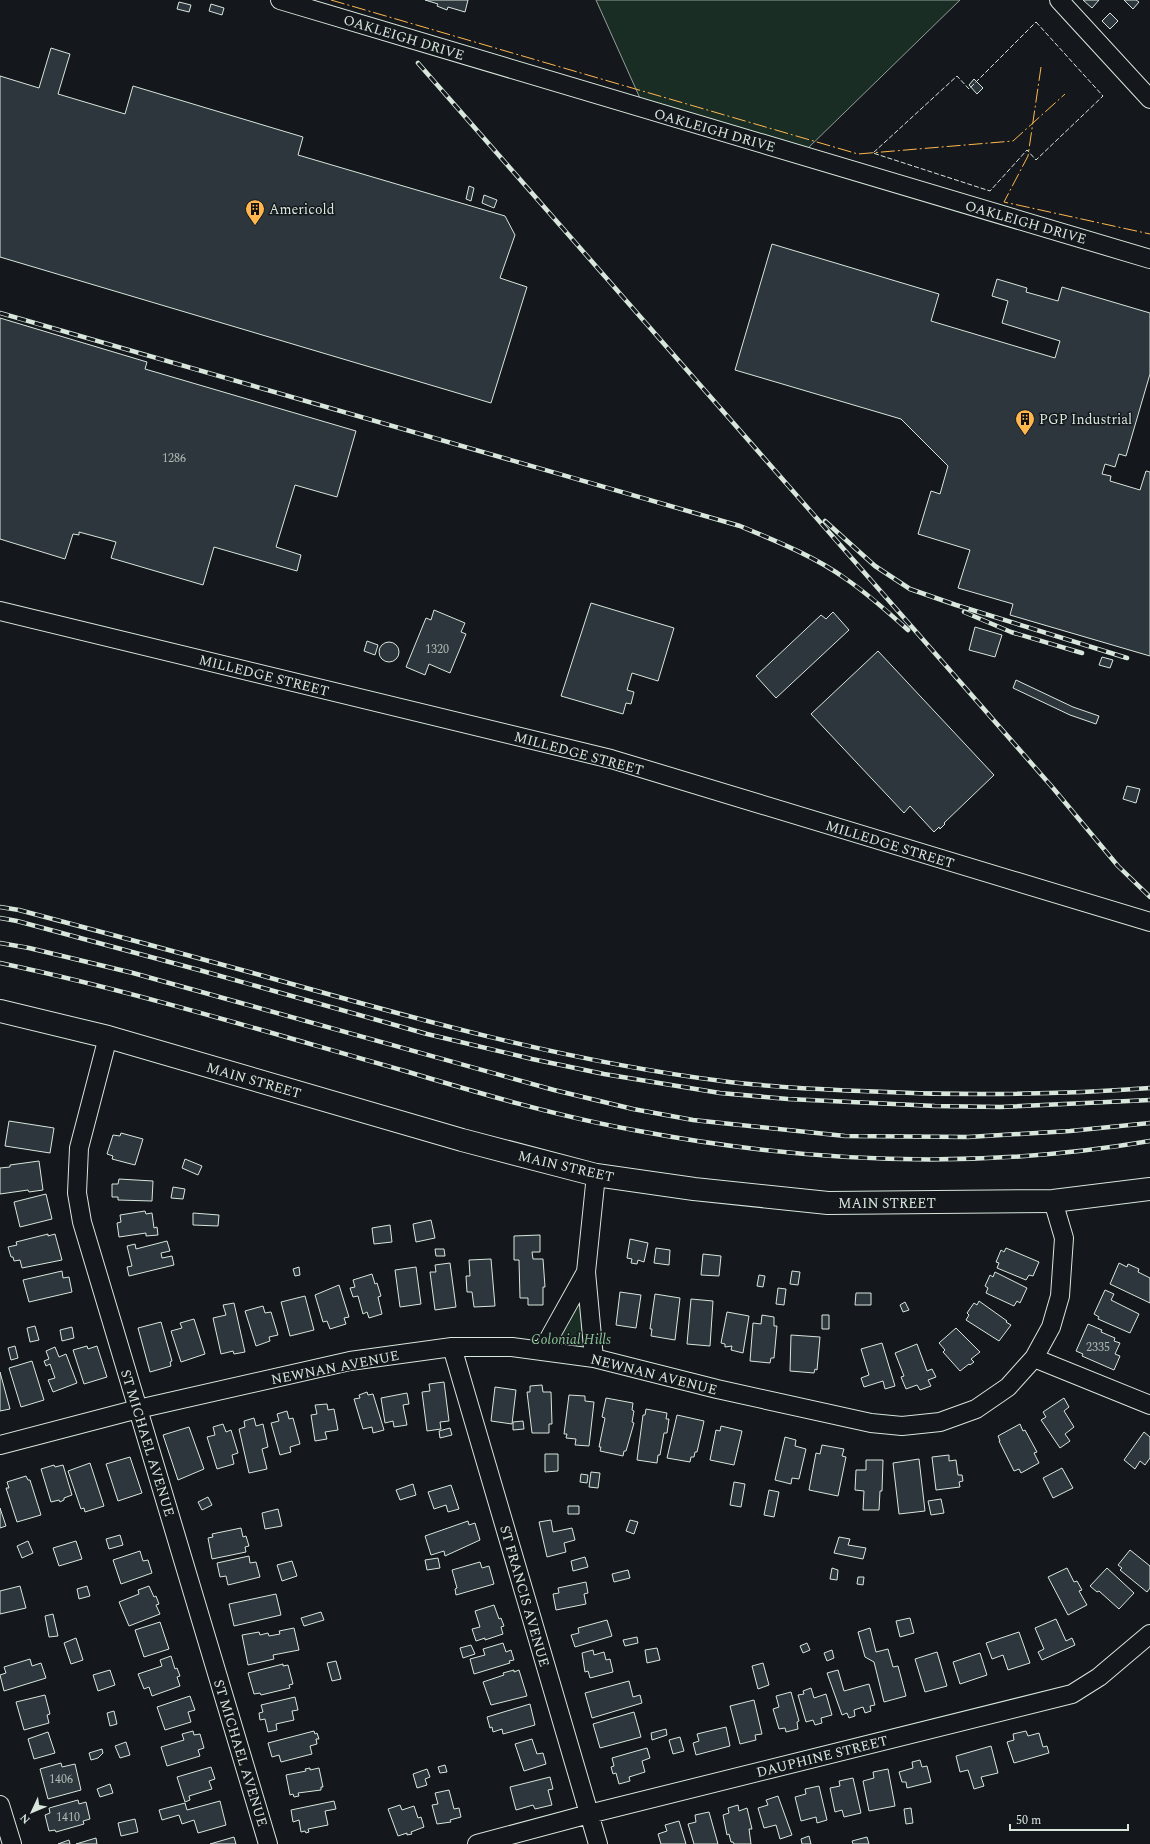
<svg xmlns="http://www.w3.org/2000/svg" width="1150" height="1844" viewBox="0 0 1150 1844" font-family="Spectral,serif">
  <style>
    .green { fill: #1a2d24; stroke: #939e99 }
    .building { fill: #2c363c; stroke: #d8e6dc }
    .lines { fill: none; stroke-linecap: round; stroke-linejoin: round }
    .minor-casing { stroke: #d8e6dc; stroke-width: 20 }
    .major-casing { stroke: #d8e6dc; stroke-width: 24 }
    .minor { stroke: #14181c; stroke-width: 18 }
    .major { stroke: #14181c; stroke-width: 22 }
    .rail-casing { stroke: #d8e6dc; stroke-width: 4.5 }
    .rail { stroke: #14181c; stroke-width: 3; stroke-dasharray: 9; stroke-linecap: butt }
    .fence { stroke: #d8e6dc; stroke-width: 1; stroke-dasharray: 5 2; stroke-linecap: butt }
    .power { stroke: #ffb74d; stroke-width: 1; stroke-dasharray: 14 3 2 3; stroke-linecap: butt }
    .labels { text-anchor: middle; stroke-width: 3; stroke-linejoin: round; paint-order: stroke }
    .number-label { font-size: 12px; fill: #adbab4 }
    .street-label { font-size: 14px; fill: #d8e6dc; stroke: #14181c }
    .poi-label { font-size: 14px; fill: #d8e6dc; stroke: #14181c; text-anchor: start }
    .park-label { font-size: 14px; font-style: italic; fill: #8ac095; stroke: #14181c }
  </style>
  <rect width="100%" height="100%" fill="#14181c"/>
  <path class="green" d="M596,0h364l-155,151 -157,-35z
    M581,1281l7,76 -40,-6z"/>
  <path class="building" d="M425,0h43l-3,12 -17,-5 -1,3 -10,-4 1,-2z
    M1083,0h16l-7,8z
    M1124,0h12l3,2 -6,7z
    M179,2l12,3 -2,7 -12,-3z
    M211,4l13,4 -2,7 -13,-4z
    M1110,13l8,8 -8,8 -8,-8z
    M51,48l19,6 -12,40 67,20 8,-28 170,51 -5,18 207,61 10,19 -15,43 27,9 -36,116 -491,-146v-181l39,12z
    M974,79l9,9 -6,6 -8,-9z
    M469,186l5,2 -3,13 -5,-2z
    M484,195l13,5 -3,8 -12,-5z
    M772,244l167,50 -8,27 124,37 5,-17 -58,-18 6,-22 -16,-5 5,-17 30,9 -1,4 32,9 4,-14 88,26v61l-24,82 -7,-2 -4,13 -10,-3 -3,10 9,2 -1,5 30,9 6,-19 4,1v184l-140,-41 3,-11 -55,-16 12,-38 -52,-16 13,-43 9,3 8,-28 -47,-47 -166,-49z
    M0,318l147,44 -2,7 211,62 -19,66 -42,-12 -19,62 25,8 -4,16 -83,-24 -11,38 -92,-27 5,-16 -37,-10v3l-6,-1 -8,25 -65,-20z
    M591,603l83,25 -16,53 -26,-8 -5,17 7,2 -3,12 -5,-1 -3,11 -62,-18z
    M434,610l31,13 -4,9 5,2 -16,39 -21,-9 -4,11 -19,-8 20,-49 5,2z
    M833,612l16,18 -73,68 -20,-22 65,-61 5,4z
    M975,627l27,8 -7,22 -26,-7z
    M367,641l11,4 -3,10 -11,-4z
    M379 652a10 10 0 1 1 20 0a10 10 0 1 1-20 0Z
    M878,651l116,124 -50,48 1,1 -5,5 -1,-2 -5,5 -24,-26 -6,7 -93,-99z
    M1102,657l11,3 -3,8 -11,-3z
    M1016,680l57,27 26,9 -3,8 -26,-9 -57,-27z
    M1127,786l13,3 -4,14 -13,-4z
    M9,1121l45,7 -4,25 -45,-7z
    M121,1133l22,6 -8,26 -23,-6 1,-3 -6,-2 6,-19 7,1z
    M185,1159l17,7 -4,9 -16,-7z
    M39,1161l4,29 -14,2 -1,-2 -28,4v-26l10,-1v-2z
    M119,1179l34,2 -1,20 -34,-1v-3h-6v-13h6z
    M173,1187l12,2 -2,10 -12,-1z
    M46,1194l6,25 -32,8 -6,-25z
    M145,1211l1,3 6,-1 2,15 3,-1 1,8 -12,1v-3l-27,4 -2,-14 4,-1 -1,-7z
    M193,1213l26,2 -1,11 -25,-1z
    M431,1220l4,18 -19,4 -3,-18z
    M390,1225l2,17 -18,2 -2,-16z
    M48,1234v2l7,-2 7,26 -40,8 -2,-8 -6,1 -1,-4h-2l-3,-10 9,-2 -1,-3z
    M540,1235v17h-8l1,7h10l2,28h-2v18h-15v-7h-8l-1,-38h-5v-24z
    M630,1239l18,4 -4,19 -6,-2 -1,4 -6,-1 1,-4 -5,-1z
    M167,1241l3,10 -9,2 1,5 10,-2 2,9 -45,11 -2,-9 5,-1 -5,-20 8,-2 1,5z
    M656,1248l14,2 -1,15 -15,-2z
    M1006,1248l33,14 -6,14 -4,-1 -3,5 -29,-12 2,-5 -3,-1 5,-12 3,2z
    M435,1249h9l1,7h-9z
    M703,1254l18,2 -2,20 -18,-1z
    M491,1259l4,47 -21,1 -2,-15h-5l-1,-16h4l-1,-16z
    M450,1263l6,44 -21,3 -5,-38h6l-1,-7z
    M1119,1263l8,4 1,-3 11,5 -1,3 12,6v25l-40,-19z
    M299,1267l1,8 -5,1 -2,-7z
    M416,1267l5,37 -21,3 -5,-37z
    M62,1271l1,7 6,-1 3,15 -43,10 -6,-22z
    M792,1271l8,1 -2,13 -8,-1z
    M995,1272l32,16 -7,15 -3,-2 -3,5 -28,-13 2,-5 -3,-2 5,-11 3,2z
    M372,1274l3,10 2,-1 4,13 -3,1 4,17 -13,4 -2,-6 -4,2 -5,-18 -5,1 -3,-9 5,-1 -2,-7z
    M759,1275l6,1 -2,11 -6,-1z
    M339,1285l10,32 -5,1 2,6 -16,5 -3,-8 -4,1 -8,-27z
    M778,1288l8,1 -2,16 -8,-1z
    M1105,1290l9,4 -3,6 28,14 -9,19 -32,-14 1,-2 -5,-3z
    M620,1292l21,3 -5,33 -20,-3z
    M856,1293h15v12h-16z
    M655,1294l25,4 -5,42 -24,-4 1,-7h-2z
    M305,1296l9,34 -24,6 -9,-34z
    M691,1299l22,2 -3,45 -23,-2z
    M979,1301l28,20 -1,1 5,3 -12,16 -33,-21 3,-5 -2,-2 7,-10 3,2z
    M905,1302l4,8 -6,2 -3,-7z
    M234,1303l11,49 -11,2 -1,-3 -12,3 -8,-36 13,-3 -3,-10z
    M263,1306l2,7 6,-1 7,23 -9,2 1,4 -14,5 -11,-35z
    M727,1312l22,4 -6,37 -12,-3 1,-4 -7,1v-3l-4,-1z
    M762,1315l12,2v9h3l-3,32h-3l-1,5 -20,-2 3,-38 8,1z
    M822,1315h7v14h-7z
    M194,1319l11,35 -24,8 -10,-31 11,-3 -2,-5z
    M161,1322l11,39 -2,1 1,4 -21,6 -12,-44z
    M1088,1324l14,6 -1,2 14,6 -1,3 6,2 -5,11 5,2 -6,14 -32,-14 1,-2 -7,-3z
    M35,1326l4,14 -9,2 -3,-14z
    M72,1327l2,11 -12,3 -2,-11z
    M956,1328l24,24 -9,7 3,3 -4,3 -1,-1 -9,7 -17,-19 2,-2 -6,-7z
    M791,1335l29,2 -3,33 -2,-1 -1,4 -24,-2z
    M882,1343l13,43 -10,3 -2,-8 -19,6 -3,-9 8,-3 -8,-26z
    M917,1344l10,27 5,-2 4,8 -8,3 3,6 -11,4 -3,-5 -11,4 -5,-12 3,-1 -9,-23z
    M15,1346l3,12 -7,2 -3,-12z
    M87,1346l1,3 9,-3 10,31 -23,7 -11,-34z
    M55,1347l4,10 7,-3 11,29 -24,9 -5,-12 7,-2 -5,-14 -4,2 -2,-5 5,-2 -3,-8z
    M32,1361l12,39 -23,7 -12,-39z
    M0,1372l10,37 -10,2z
    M444,1382l5,39 -9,1 1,7 -14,2 -5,-39 8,-1 -1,-7z
    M542,1385l1,7h8l1,32h-3v9h-17l-5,-41h3v-6z
    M495,1387l21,3 -4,34 -21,-3z
    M367,1392l1,3 5,-1 11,36 -11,3 -1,-6 -9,2 -9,-30 6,-1 -1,-3z
    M407,1393l2,11 -6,1 4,20 -13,2 -1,-6 -8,2 -4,-25z
    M569,1395l16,1v5l9,1 -5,44 -14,-1 1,-6 -10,-1 1,-4h-3z
    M606,1398l27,5 -1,7 2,1 -2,11 2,1 -8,28h-2l-1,5 -23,-5 1,-4h-2l6,-29 -3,-1z
    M1064,1398l5,9 -5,4 10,16 -9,7 5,7 -10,7 -19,-28 5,-3 -3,-5z
    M327,1404l1,6 6,-1 4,21 -13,2 2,7 -12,2 -4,-26 6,-1 -2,-9z
    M646,1409l21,4 -1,6h3l-2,14h-3l-4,22h-2l-1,8 -20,-3 6,-45h2z
    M287,1411l2,8 4,-1 7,26 -10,3 1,5 -11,3 -9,-32 8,-2 -2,-7z
    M677,1415l27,6 -7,31h-2l-1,5h-3l-1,5 -23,-4z
    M254,1418l2,8 7,-2 5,23 -6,2 5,20 -18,4 -10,-44 6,-2 -1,-6z
    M523,1421l1,8 -11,1v-8z
    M223,1424l3,8 5,-2 7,23 -6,2 2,9 -17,5 -10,-32 8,-2 -2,-8z
    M1020,1424l3,7 2,-1 12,22 -3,1 5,10 -18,10 -2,-4 -5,2 -15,-30h1l-2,-5z
    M721,1426l21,5 -8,34 -24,-5 6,-30 4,1z
    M189,1427l15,42 -26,11 -15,-45z
    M450,1428l2,7 -12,3 -1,-7z
    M1144,1432l6,5v21l-5,7 -5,-4 -5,8 -11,-9z
    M785,1437l11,3 -1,6 11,3 -7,30 -7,-1 -1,6 -16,-4z
    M822,1445l22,4 -2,7 4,1 -8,39 -29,-6 7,-37 4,1z
    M545,1454h13v17l-13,1z
    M949,1455v6l7,-1 2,15h4l1,6 -4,1 1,5 -24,3 -4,-33z
    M130,1457l12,36 -24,8 -12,-37z
    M919,1459l6,52 -26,3 -6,-51z
    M866,1460h17l-1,31h-2l-1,19h-16l1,-19 -9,-1 1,-20h10z
    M90,1463l14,43 -19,6 -1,-4 -3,1 -13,-38z
    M54,1465l1,2 8,-2 9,30 -8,3v2l-4,2 -1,-2 -8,2 -10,-33z
    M1062,1468l11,20 -20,10 -10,-20z
    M591,1472l9,1 -2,15 -9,-1z
    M581,1474l7,1 -1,8 -7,-1z
    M26,1476l2,4h2l11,35 -24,7 -11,-34h3l-2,-6z
    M734,1482l11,2 -4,23 -11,-2z
    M413,1484l3,11 -16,5 -4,-10z
    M451,1485l8,24 -11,3 -2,-7 -12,4 -6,-17z
    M769,1490l10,2 -5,25 -10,-2z
    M208,1497l4,8 -10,5 -4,-8z
    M941,1499l3,14 -13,2 -3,-14z
    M568,1506h11v8h-11z
    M0,1508l6,18 -6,2z
    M278,1509l4,17 -17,3 -3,-16z
    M551,1520l2,12 19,-4 3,12 -11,3 2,9 -19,5 -8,-35z
    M630,1520l8,2 -4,12 -8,-3z
    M468,1521l1,4 6,-2 5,17 -35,16 -1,-5 -13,4 -6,-19z
    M241,1528l2,9 3,-1 3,10 -4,1 1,5 -34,7 -4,-21 5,-1 -1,-3z
    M120,1535l3,10 -14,4 -3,-10z
    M839,1537l11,2 -2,6 18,3 -3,11 -29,-6z
    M28,1541l5,12 -11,5 -5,-12z
    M76,1541l6,18 -23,7 -6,-18z
    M1130,1550l20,16v22l-3,4 -27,-22 2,-2 -4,-3z
    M140,1551l3,10 5,-1 4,13 -31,11 -8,-24z
    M249,1556l1,7 6,-1 4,15 -32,8 -2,-9 -6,1 -3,-14z
    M585,1557l3,10 -15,4 -2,-10z
    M438,1558l2,10 -13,2 -2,-10z
    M292,1561l5,15 -15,5 -5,-16z
    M480,1562l2,6 7,-2 5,18 -38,11 -1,-6 2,-1 -5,-18z
    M832,1568l6,2 -1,10 -7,-1z
    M1067,1568l7,14 3,-1 5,9 -3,1 8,14 -19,10 -20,-38z
    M1107,1568l27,25 -15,16 -20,-18 -2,1 -7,-6z
    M628,1570l2,8 -16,4 -2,-8z
    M858,1577h6l-1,8 -6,-1z
    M586,1582l2,11 -4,1 2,10 -30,6 -3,-16 6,-1 -1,-5z
    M20,1586l6,22 -26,6v-23z
    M87,1586l3,10 -11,3 -2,-10z
    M149,1586l5,11 2,-1 3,8 -3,1 4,9 -31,12 -10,-24 20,-8 -1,-4z
    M276,1594l5,21 -47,11 -5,-22z
    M494,1605l5,14 2,-1 3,8 -3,1 2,7 -18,6v-2l-9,3 -4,-12 8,-2 -5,-16z
    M321,1612l3,8 -20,6 -3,-8z
    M53,1614l5,22 -9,1 -4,-21z
    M910,1618l4,15 -14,4 -4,-16z
    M1056,1619l10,22 6,-3 3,7 -33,15 -4,-8 6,-3 -9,-21z
    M607,1620l5,16 -37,11 -4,-12 8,-2 -1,-5z
    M160,1622l9,27 -25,8 -9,-27z
    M294,1628l5,22 -26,5 1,4 -26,6 -6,-30 17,-3 1,3 8,-2 1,3 11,-2 -1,-3z
    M870,1628l6,24 12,-3 5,18 5,-1 8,30 -22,6 -10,-40 -9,-5 -7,-25z
    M1019,1632l11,31 -22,7 -5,-15 -11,4 -6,-16z
    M637,1637l1,6 -13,3 -2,-6z
    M76,1638l7,22 -12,4 -7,-21z
    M503,1643l3,9 5,-2 3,10 -5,1 1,2 -36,11 -4,-15 15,-4 -2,-6z
    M807,1643l3,7 -7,3 -3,-7z
    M471,1645l4,9 -12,4 -3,-10z
    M657,1648l3,12 -13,3 -2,-13z
    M593,1650l1,5 10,-3 2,8 4,-1 3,13 -23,6 -2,-7 -3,1 -3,-19z
    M832,1650l2,8 -7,3 -3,-8z
    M937,1652l10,34 -22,6 -10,-33z
    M980,1653l7,22 -27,9 -7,-22z
    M171,1656l4,13 2,-1 3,8 -3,1 3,9 -28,10 -3,-9 -5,2 -6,-15 24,-8 -2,-6z
    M30,1659l2,7 9,-3 5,15 -42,13 -4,-16 6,-2 -2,-6z
    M336,1661l5,18 -9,2 -5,-18z
    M763,1663l6,22 -11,4 -6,-23z
    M283,1664v2l5,-1 5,19 -4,1 1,3 -29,7 -1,-2 -6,1 -6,-21z
    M110,1670l5,15 -17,6 -5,-16z
    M514,1670v2l5,-2 8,26 -36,9 -8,-23 21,-7 -1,-2z
    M838,1670l6,21 25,-7 6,21 -5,1 1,5 -6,2 -2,-6 -9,3 1,6 -6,2 -2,-5 -5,2 -15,-42z
    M629,1681l4,16 7,-2 2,8 -50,15 -7,-25z
    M811,1688l3,10 12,-4 6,21 -11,3 1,5 -7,2 -2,-5 -7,2 -8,-27 6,-1 -1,-3z
    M791,1692l8,29 -2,1 1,7 -12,3 -1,-4 -6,1 -6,-20 6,-2 -3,-11z
    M45,1695l5,19 -3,1 2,8 -25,7 -8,-28z
    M190,1696l5,14 -7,2 3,10 -26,8 -8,-23z
    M295,1697l3,13 -6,1 2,9 -18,4 1,6 -9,2 -3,-13 -5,1 -1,-7 4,-1 -2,-7z
    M754,1700l8,34 -7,1 1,5 -16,4 -10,-38z
    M530,1704l5,21 -32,9 -1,-5 -9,3 -1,-5 -2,1 -3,-11z
    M114,1711l3,13 -7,2 -3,-13z
    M634,1712l7,25 -41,11 -7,-24z
    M726,1727l4,19 -34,9 -3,-12 6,-2 -2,-7z
    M666,1729l1,6 -15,5 -1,-7z
    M193,1731l1,4 6,-1 4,14 -6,2 2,6 -33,10 -6,-19 23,-7 -2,-6z
    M314,1731l1,3 2,-1 2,6h-3l1,5 -7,2 2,8 -31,8 -2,-7 -7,2 -4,-14z
    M1026,1731l2,5 11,-3 4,14 4,-1 2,7 -35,10 -7,-21 7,-2 -1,-6z
    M48,1732l7,21 -21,6 -6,-20z
    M680,1737l4,14 -11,3 -4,-14z
    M532,1739l5,15 6,-1 3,11 -22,7 -9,-27z
    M126,1742l4,13 -10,3 -5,-12z
    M991,1746l7,27 -17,4 3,9 -10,3 -6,-19 -8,2 -4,-16z
    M647,1748l3,10 -8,3 3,11 -16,5 1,4 -11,3 -3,-11 -3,1 -2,-7 3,-1 -2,-8z
    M102,1749l1,4 -5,5 -7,2 -2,-7z
    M920,1760l2,7 5,-1 4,16 -24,6 -1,-6h-4l-3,-10 14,-4 -1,-6z
    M61,1763l1,4 13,-3 6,26 -33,9 -8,-30z
    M445,1765l2,7 -7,1 -2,-6z
    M211,1767l4,12 -6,2 3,8 -23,7 1,4 -5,2 -8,-25z
    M310,1768v2l9,-2 4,19h-2v3l-23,3 1,3 -5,1 -1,-3 -3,1 -4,-20 20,-4 -1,-2z
    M427,1769l3,8 -5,2 2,6 -10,3 -4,-14z
    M888,1769l7,37 -26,5 -6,-30 11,-3 -1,-6z
    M550,1777l3,12 -5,1 4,15 -17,4 -2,-4 -17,5 -6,-23z
    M853,1778l8,35 -17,4 -2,-7 -7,2 -5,-24 10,-2 -1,-5z
    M110,1784l3,9 -13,4 -3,-8z
    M819,1786l8,34 -10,3 -1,-6 -15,4 -6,-24 11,-3 -1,-5z
    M449,1790l5,19 5,-1 2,9 -11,3 1,2 -14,2 -5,-19 6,-1 -3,-11z
    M778,1796l14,39 -12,4 -4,-14 -12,3 -6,-20 10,-3 -2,-5z
    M78,1800l1,4 7,-2 4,17 -7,2 1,3 -28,8 -1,-2 -6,1 -4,-16 5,-2 -1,-5z
    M220,1801l6,24 -28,8 -4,-13 -12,4 -3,-9 -17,5 -3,-10 26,-7 2,7z
    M334,1801l2,8 -11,2 3,14 -20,4 1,3 -3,1 -1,-2 -4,1 -2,-12 -6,2 -2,-12z
    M400,1805l2,5 12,-4 4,12 3,-1 3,10 -13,5 1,2 -5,1v-2l-9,3 -10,-27z
    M738,1805l1,6 8,-3 5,21h-3l2,15h-17l-1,-2h-2l-2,-8 -2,1 -4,-20 6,-2 -1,-5z
    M911,1808l2,15 -7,1 -2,-15z
    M709,1812l9,32h-24l-6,-20 8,-2 -1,-7z
    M135,1819l3,13 -17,4 -3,-13z
    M679,1821l7,23h-25l-3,-10 9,-3 -2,-6z
    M809,1836l2,8h-9l-1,-5z
    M234,1837l2,7h-26z
    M867,1837l2,7h-16l-1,-3z
    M96,1838l1,6h-21z
    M69,1840l1,4h-12z"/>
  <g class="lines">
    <g class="minor-casing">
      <path id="minor" d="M280,0l870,259
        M1059,0l91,99
        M0,611l611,148 539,163
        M108,1037l-29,111 -2,45 5,29 186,622
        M452,1347l146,497
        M542,1351l44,-79
        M594,1358l-8,-86 10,-97
        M1034,1358l116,47
        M0,1445l138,-36 212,-48 102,-14h60l82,11 123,31 154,34 31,3 38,-4 36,-13 32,-22 26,-29 17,-31 9,-31 4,-58 -11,-37
        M0,1805l12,39
        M477,1844l112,-30 483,-120 27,-17 51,-43"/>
    </g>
    <g class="major-casing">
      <path id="major" d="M0,1011l108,26 354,103 134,35 98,14 134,14 225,-2 97,-12"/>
    </g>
    <use href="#minor" class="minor"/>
    <use href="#major" class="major"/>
    <g class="rail-casing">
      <path id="rail" d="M418,63l635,725 65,78 32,31
        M0,313l740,213c36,15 74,30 106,53 22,15 42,33 62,51
        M825,521l50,45 35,23 46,16 171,53
        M964,612l47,20 71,21
        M0,907l19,3c80,21 161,43 241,65 152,43 304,86 462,106 46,6 92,8 139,10 96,5 192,4 289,-3
        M0,918l17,3 182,49 228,64 105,25 72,15 116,19 68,6 147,7 65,1 150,-7
        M0,943l29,5 104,25 421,117 79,19 60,11 152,16 123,1 102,-6 80,-8
        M0,963c137,29 270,70 405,108 77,23 155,46 234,60 169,32 342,39 511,10"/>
    </g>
    <use href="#rail" class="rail"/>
    <path class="fence" d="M1036,22l67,74 -67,64 -9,-10 -37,41 -117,-38 84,-77 12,13z"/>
    <path class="power" d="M331,0l527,154 155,-13 52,-47
      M1041,67l-13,89 -24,46 146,32"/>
  </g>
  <defs>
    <g id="building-pin" transform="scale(1)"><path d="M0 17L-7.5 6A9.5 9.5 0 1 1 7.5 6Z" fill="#ffb74d" stroke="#14181c"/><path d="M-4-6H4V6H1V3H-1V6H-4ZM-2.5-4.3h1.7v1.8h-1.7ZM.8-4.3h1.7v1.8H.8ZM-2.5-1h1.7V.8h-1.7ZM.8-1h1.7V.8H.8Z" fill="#111"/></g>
  </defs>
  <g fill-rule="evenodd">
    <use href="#building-pin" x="255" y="209"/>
    <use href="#building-pin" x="1025" y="419"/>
  </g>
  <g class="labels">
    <g class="number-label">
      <text x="174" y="462">1286</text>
      <text x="437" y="653">1320</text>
      <text x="1098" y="1351">2335</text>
      <text x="61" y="1783">1406</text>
      <text x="68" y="1821">1410</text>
    </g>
    <g class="street-label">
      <text transform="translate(404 37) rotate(17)" y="5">OAKLEIGH DRIVE</text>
      <text transform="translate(715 130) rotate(16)" y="5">OAKLEIGH DRIVE</text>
      <text transform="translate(1026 222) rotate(16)" y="5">OAKLEIGH DRIVE</text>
      <text transform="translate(264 675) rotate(14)" y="5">MILLEDGE STREET</text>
      <text transform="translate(579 753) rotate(15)" y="5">MILLEDGE STREET</text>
      <text transform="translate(890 844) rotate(17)" y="5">MILLEDGE STREET</text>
      <text transform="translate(254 1080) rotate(16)" y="5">MAIN STREET</text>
      <text transform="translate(566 1166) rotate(13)" y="5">MAIN STREET</text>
      <text x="887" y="1208">MAIN STREET</text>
      <text transform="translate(335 1367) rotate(-11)" y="5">NEWNAN AVENUE</text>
      <text transform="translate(654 1374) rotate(14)" y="5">NEWNAN AVENUE</text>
      <text transform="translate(148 1443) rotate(73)" y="5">ST MICHAEL AVENUE</text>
      <text transform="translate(525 1596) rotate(74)" y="5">ST FRANCIS AVENUE</text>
      <text transform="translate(241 1753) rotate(73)" y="5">ST MICHAEL AVENUE</text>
      <text transform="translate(822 1756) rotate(-14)" y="5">DAUPHINE STREET</text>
    </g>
    <g class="poi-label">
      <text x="269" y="214">Americold</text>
      <text x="1039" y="424">PGP Industrial</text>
    </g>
    <g class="park-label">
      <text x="571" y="1344">Colonial Hills</text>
    </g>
  </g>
  <g transform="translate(32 1812) rotate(226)" stroke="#14181c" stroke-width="3" paint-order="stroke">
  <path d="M0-3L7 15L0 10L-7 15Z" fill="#d8e6dc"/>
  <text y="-6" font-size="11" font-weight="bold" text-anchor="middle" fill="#d8e6dc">N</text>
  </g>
  <path d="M1010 1824v6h118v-6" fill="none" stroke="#d8e6dc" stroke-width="2"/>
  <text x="1016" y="1824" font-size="12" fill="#d8e6dc" stroke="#14181c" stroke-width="3" paint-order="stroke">50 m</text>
</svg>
